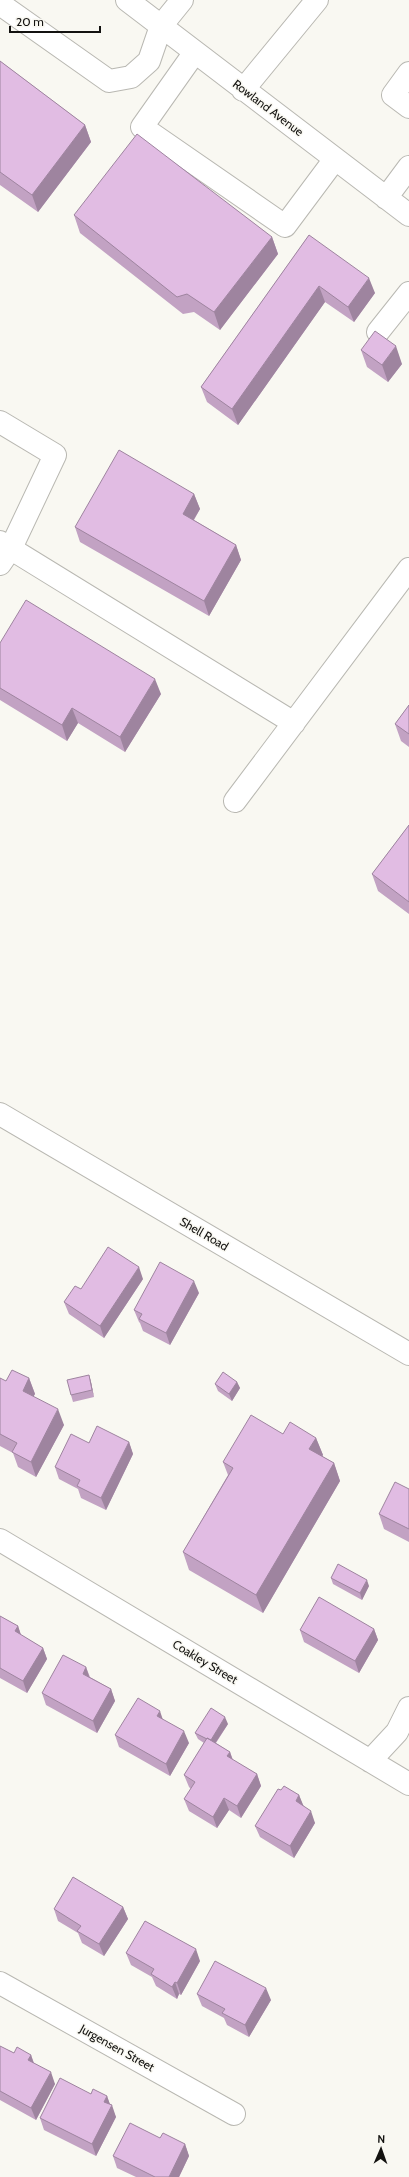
<svg xmlns="http://www.w3.org/2000/svg" width="409" height="2177" viewBox="0 0 409 2177" font-family="Cabin,sans-serif">
  <style>
    .lines { fill: none; stroke-linecap: round; stroke-linejoin: round }
    .minor-casing { stroke: #b9b8b2; stroke-width: 24 }
    .minor { stroke: #fff; stroke-width: 22 }
    .wall { fill: #c2a2c3 }
    .shaded-wall { fill: #9e849f }
    .building { fill: #e1bce3; stroke: #9e849f }
    .labels { text-anchor: middle; stroke-width: 3; stroke-linejoin: round; paint-order: stroke }
    .street-label { font-size: 12px; fill: #131210; stroke: #f9f8f2 }
  </style>
  <rect width="100%" height="100%" fill="#f9f8f2"/>
  <g class="lines">
    <g class="minor-casing">
      <path id="minor" d="M127,0l282,215
        M0,4l109,77 22,-4 18,-16 12,-35 21,-26
        M195,52l-53,75 143,99 50,-67
        M409,73l-16,22 16,12
        M243,90l74,-90
        M386,198l23,-31
        M378,332l31,-39
        M0,422l55,33 -44,93 -11,16
        M0,542l294,181
        M235,801l174,-232
        M0,1114l409,240
        M0,1540l409,244
        M370,1761l27,-29 12,-24
        M0,1983l234,131"/>
    </g>
    <use href="#minor" class="minor"/>
  </g>
  <path class="wall" d="M0,61l85,64 6,17 -53,70 -38,-27z
    M74,215l198,22 6,17 -58,76 -26,-18 -11,2 -103,-81z
    M309,235l66,58 -21,29 -29,-20 -87,123 -31,-23 -6,-15z
    M361,350l41,14 -14,18 -21,-15z
    M194,494l6,15 -6,11 42,25 5,15 -32,56 -129,-74 -5,-15z
    M0,643l161,51 -36,58 -47,-29 -11,18 -67,-41z
    M409,705v42l-8,-6 -6,-17z
    M409,825v89l-31,-23 -6,-17z
    M143,1279l-39,59 -35,-24 -5,-12 17,-13z
    M199,1293l-29,52 -27,-14 -3,-8 -1,-1 -5,-12z
    M89,1375l2,7 3,15 -21,5 -2,-7z
    M0,1378l6,3 23,-3 6,16 -2,2 31,29 -28,52 -18,-10 -5,-14 -13,-7z
    M237,1382l3,6 -8,13 -14,-10 -3,-7z
    M283,1434l33,4 7,17 -1,1 12,7 6,18 -77,132 -74,-43 -6,-18 45,-77 -5,-13z
    M129,1442l4,12 -27,56 -25,-12 -3,-9 -19,-10 -4,-12 34,-24z
    M409,1489v53l-25,-13 -5,-15z
    M331,1578l38,8 -7,14 -29,-16z
    M0,1616l18,10 3,9 22,13 4,11 -20,34 -27,-15z
    M374,1629l4,11 -19,33 -55,-31 -4,-12z
    M86,1667l4,10 21,12 4,12 -18,32 -51,-28 -4,-12z
    M228,1724l-12,19 14,9 3,8 24,14 4,12 -20,32 -12,-8 -12,18 -28,-17 -5,-12 7,-10 -2,-2 -5,-12 20,-32 -6,-4 -3,-6z
    M115,1735l74,8 -19,33 -51,-29z
    M281,1790l18,5 4,11 12,17 -21,35 -34,-21 -5,-11z
    M123,1907l5,12 -24,37 -22,-13 -4,-10 -20,-12 -4,-12z
    M126,1953l74,8 -19,34 -2,-1 -2,5 -21,-13 -4,-9 -21,-12z
    M197,1994l74,6 -22,37 -22,-12 -3,-7 -22,-12z
    M0,2046l14,7 17,2 3,8 21,21 -19,36 -36,-20z
    M91,2094l16,2 3,9 6,12 -20,39 -52,-26 -4,-12z
    M160,2138l25,6 4,12 -10,21h-43l-19,-9 -4,-12z"/>
  <path class="shaded-wall" d="M85,125l6,17 -53,70 -6,-17z
    M272,237l6,17 -58,76 -6,-18z
    M369,278l6,15 -21,29 -6,-15z
    M319,286l6,16 -87,123 -6,-16z
    M396,346l6,18 -14,18 -6,-17z
    M194,494l6,15 -12,20 -5,-15z
    M236,545l5,15 -32,56 -5,-15z
    M155,679l6,15 -36,58 -5,-15z
    M72,708l6,15 -11,18 -5,-16z
    M139,1267l4,12 -39,59 -4,-12z
    M194,1281l5,12 -29,52 -4,-12z
    M89,1375l2,7 3,15 -2,-7z
    M29,1378l6,16 -7,12 -5,-15z
    M237,1382l3,6 -8,13 -3,-7z
    M58,1409l6,16 -28,52 -5,-15z
    M316,1438l7,17 -7,11 -7,-17z
    M129,1442l4,12 -27,56 -5,-12z
    M334,1463l6,18 -77,132 -7,-18z
    M367,1580l2,6 -7,14 -2,-7z
    M18,1626l4,12 -7,-7z
    M374,1629l4,11 -19,33 -4,-12z
    M43,1648l4,11 -20,34 -4,-12z
    M86,1667l4,12 -7,-5z
    M111,1689l4,12 -18,32 -4,-12z
    M160,1711l4,12 -7,-7z
    M225,1717l3,7 -16,24 -2,-7z
    M184,1731l5,12 -19,33 -4,-12z
    M230,1752l4,12 -7,-8z
    M257,1774l4,12 -20,32 -4,-12z
    M299,1795l5,12 -8,-6z
    M224,1798l5,12 -12,18 -4,-11z
    M311,1811l4,12 -21,35 -4,-12z
    M123,1907l5,12 -24,37 -5,-12z
    M196,1949l4,12 -19,34 -4,-12z
    M175,1982l4,12 -2,5 -5,-12z
    M266,1988l5,12 -22,37 -4,-12z
    M31,2055l4,12 -7,-7z
    M51,2072l4,12 -19,36 -5,-12z
    M107,2096l4,11 1,-2 4,12 -20,39 -4,-12 12,-42z
    M185,2144l4,12 -10,21h-10z"/>
  <path class="building" d="M0,61l85,64 -53,70 -32,-23z
    M137,134l135,103 -58,75 -27,-18 -10,3 -103,-82z
    M309,235l60,43 -21,29 -29,-21 -87,123 -31,-22z
    M375,331l21,15 -14,19 -21,-15z
    M119,450l75,44 -11,20 53,31 -32,56 -129,-74z
    M26,600l129,79 -35,58 -48,-29 -10,17 -62,-37v-45z
    M409,705v29l-14,-10z
    M409,825v77l-37,-28z
    M108,1247l31,20 -39,59 -36,-24 11,-16 6,3z
    M160,1262l34,19 -28,52 -27,-14 3,-5 -8,-4z
    M12,1370l17,8 -6,13 35,18 -27,53 -19,-10 5,-9 -17,-9v-56l6,3z
    M223,1372l14,10 -8,12 -14,-10z
    M89,1375l3,15 -21,5 -4,-15z
    M251,1415l32,19 7,-12 26,16 -7,11 25,14 -78,132 -73,-43 50,-84 -10,-6z
    M97,1426l32,16 -28,56 -24,-12 3,-6 -25,-13 16,-33 18,9z
    M395,1482l14,7v40l-30,-15z
    M338,1564l29,16 -7,13 -29,-15z
    M319,1597l55,32 -19,32 -55,-31z
    M0,1616l18,10 -3,5 28,17 -20,33 -23,-13z
    M63,1655l23,12 -3,7 28,15 -18,32 -51,-28z
    M138,1698l22,13 -3,5 27,15 -18,33 -51,-29z
    M211,1708l14,9 -14,23 -4,-2v1l-12,-6z
    M207,1738l23,14 -3,4 30,18 -20,32 -13,-8 -11,19 -29,-18 11,-17 -11,-7z
    M284,1786l15,9 -3,6 15,10 -21,35 -35,-20 23,-37 3,1z
    M73,1877l50,30 -24,37 -22,-13 4,-5 -27,-17z
    M145,1921l51,28 -19,34 -2,-1 -3,5 -21,-13 3,-5 -28,-16z
    M215,1961l51,27 -21,37 -23,-12 3,-4 -28,-15z
    M0,2046l14,7 3,-6 14,8 -3,5 23,12 -20,36 -31,-17z
    M60,2078l31,16 2,-5 14,7 -3,6 8,3 -20,39 -52,-26z
    M130,2123l30,15 3,-5 22,11 -16,33h-14l-42,-21z"/>
  <g class="labels">
    <g class="street-label">
      <text transform="translate(268 108) rotate(37)" y="4">Rowland Avenue</text>
      <text transform="translate(204 1234) rotate(30)" y="4">Shell Road</text>
      <text transform="translate(205 1662) rotate(31)" y="4">Coakley Street</text>
      <text transform="translate(117 2048) rotate(29)" y="4">Jurgensen Street</text>
    </g>
  </g>
  <g transform="translate(381 2149) rotate(2)" stroke="#f9f8f2" stroke-width="3" paint-order="stroke">
  <path d="M0-3L7 15L0 10L-7 15Z" fill="#131210"/>
  <text y="-6" font-size="11" font-weight="bold" text-anchor="middle" fill="#131210">N</text>
  </g>
  <path d="M10 26v6h90v-6" fill="none" stroke="#131210" stroke-width="2"/>
  <text x="16" y="26" font-size="12" fill="#131210" stroke="#f9f8f2" stroke-width="3" paint-order="stroke">20 m</text>
</svg>
